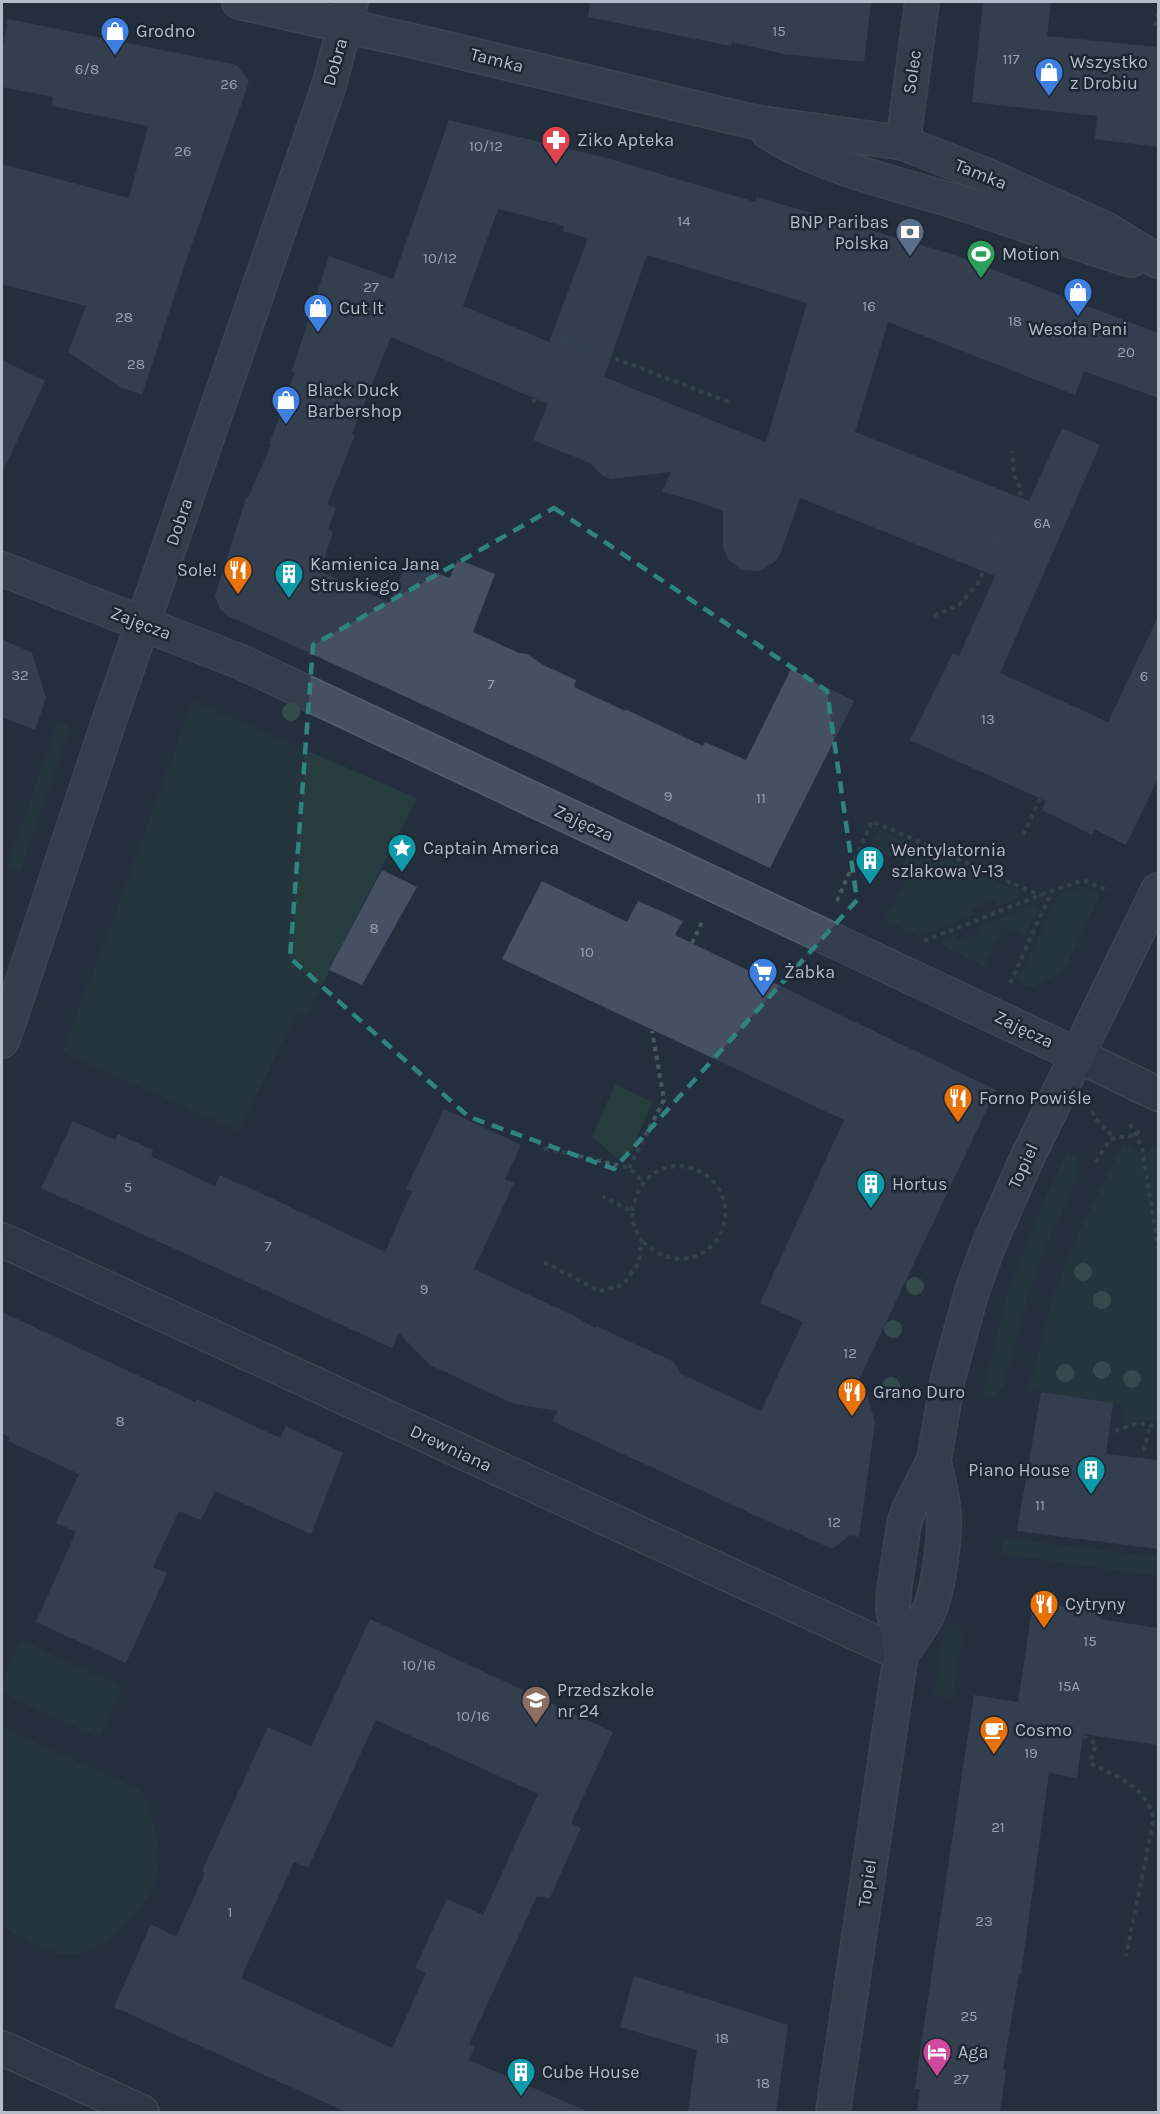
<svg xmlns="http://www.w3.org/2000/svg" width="1160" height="2114" viewBox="0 0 1160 2114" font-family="Karla,sans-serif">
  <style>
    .green { fill: #263c3f }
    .building { fill: #455162; fill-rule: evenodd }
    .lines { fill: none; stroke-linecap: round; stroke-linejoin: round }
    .street-casing { stroke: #565f6c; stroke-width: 36 }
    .secondary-casing { stroke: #565f6c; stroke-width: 36 }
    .path { stroke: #44595c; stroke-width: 4; stroke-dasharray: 4.5 4.5; stroke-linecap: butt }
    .street { stroke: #38414e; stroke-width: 33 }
    .secondary { stroke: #465061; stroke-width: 33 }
    .tree { fill: #4b6a5d }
    .marked { fill: none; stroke: #308480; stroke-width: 4.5; stroke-dasharray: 12 8; stroke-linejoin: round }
    .labels { text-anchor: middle; stroke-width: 5; stroke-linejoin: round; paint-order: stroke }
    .number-label { font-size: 15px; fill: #98a1af }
    .poi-label { font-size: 18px; fill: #b4bcc9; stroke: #1d2633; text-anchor: start }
    .street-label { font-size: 18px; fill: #b4bcc9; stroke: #1d2633 }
  </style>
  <rect width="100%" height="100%" fill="#242f3e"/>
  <path class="green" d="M193,701l224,97 -110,217 -10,-4 -58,120 -177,-79 51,-132z
    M58,722l12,4 -49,144 -14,-4z
    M879,831l6,1 134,59v6l-21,9 -4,-6 -24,9 3,6 -54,21 -34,-16 20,-37 -2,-3 6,-14 -35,-18 -2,-6 2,-6z
    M1082,887l18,7 -36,77 -32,16c-6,-1 -9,-3 -12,-9l37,-81z
    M1035,905l3,3 -13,28 -22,-10 -19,40 -42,-21 -1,-4 13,-5 5,5 21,-8 -2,-6z
    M615,1084l37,18 -23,57h-11l-26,-22z
    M1123,1144l24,12 6,-10 5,-2v279l-13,-3 -21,4 -4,-20 -92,-14 27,-98 23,-58z
    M1067,1152l9,4 5,12 -38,85 -15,44 -25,89 -10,12 -11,-2 23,-95 38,-99z
    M1004,1538l154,19v19l-156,-22z
    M945,1623l14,2 4,7 -10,66 -19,-3z
    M21,1640l101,47 -23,51 -97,-45v-11z
    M2,1727l140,64c25,58 24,102 -28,143 -15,12 -29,21 -49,20 -14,0 -49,-20 -63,-27z"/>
  <path class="building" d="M590,2h281l-7,60 -81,-8 -51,-12 -1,4 -143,-29z
    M983,2h68l-4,34 111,11v100l-63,-8 2,-23 -125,-14z
    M8,19l229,46 12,17 -65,185 -42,128 -22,-8 -52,-35 18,-46 -84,-22v-120l127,34 19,-72 -96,-20 1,-9 -51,-10v-35z
    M449,120l161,39 145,43 2,-5 195,57 206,79v65l-74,-27 -9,24 -187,-73 -33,110 174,69 33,-73 38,17 -100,228 108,49 50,-105v162l-32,66 -32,-16 -2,6 -50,-25 4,-9 -136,-61 43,-87 6,3 36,-80 -195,-78 -19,54 -5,9 -16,10 -18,-1 -14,-11 -5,-11v-37l-24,-9 -37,-10 9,-20 -60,7 -8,-3 -13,-13 -57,-23 15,-36 -157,-67 -39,97 3,1 -28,70 9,3 -8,21 5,3 -13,39 69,32 19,-42 42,17 7,-19 38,15 -22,58 46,21 8,1 16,11 33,15 -2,7 49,23h4l76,36 2,-4 41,18 45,-91 63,32 -84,167 -230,-110 -312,-142 -8,-7 -5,-13 31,-98h2l23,-53 -2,-1 14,-35 -3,-1 15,-35 -3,-2 37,-115 64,23zM498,209l66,17 -1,5 25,7 -39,104 -86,-36zM647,255l160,48 -41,139 -162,-65z
    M2,360l43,21 -43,92z
    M2,639l30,14 14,45 -11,32 -33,-13z
    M382,870l35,17 -55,98 -33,-15z
    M542,881l85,41 11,-21 45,20 -8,14 321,155 -142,300 14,7 7,26 -16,114 -9,-2 -18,14 -43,-20v2l-237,-110 6,-10 -44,-7 -84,-39 -31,-32 -7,15 -351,-160 32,-67 42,19 3,-6 35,16 -2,6 64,30 5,-11 23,11 1,-1 141,67 27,-61 -6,-2 38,-80 77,36 -16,34 9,4 -40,86 98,46 23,13 1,-2 78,36 7,12 80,37 42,-89 -43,-19 84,-183 -342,-161z
    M2,1312l193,90 2,-3 83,39 6,-12 57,27 -32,81 -96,-43 -14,29 -22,-9 -26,56 14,6 -41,90 -90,-41 40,-90 -20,-9 23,-49 -71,-33 2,-3 -8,-5z
    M1041,1392l72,11 -7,51 52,6v89l-141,-18z
    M1033,1602l68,10 -1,7 58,9v117l-75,-11 -6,44 -28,-5 -28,201h-2l-16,96h3l-6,42h-83l3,-23h-5l4,-31 55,-363 44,7z
    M370,1619l243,113 -42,91 10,5 -31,70 -13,-2 -68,148 6,3 -6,13 120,52h-243l-232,-105 37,-83 25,13 29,-64 -3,-2 66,-144 43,19zM376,1720l162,74 -55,121 -36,-16 -32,69 11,5 -34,75 -151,-70 53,-116 14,6z
    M634,1976l154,49 -12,87h-88l9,-62 -77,-23z"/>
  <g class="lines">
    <g class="street-casing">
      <path id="street" d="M1077,1055l81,39
        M2,1240l899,414
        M2,2048l140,64"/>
    </g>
    <g class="secondary-casing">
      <path id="secondary" d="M239,2l192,43 323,77 149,21 85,33 119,54 51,31
        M768,132c57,37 128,51 193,71 57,18 113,40 170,57
        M903,143l19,-141
        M2,569l239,93 836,393
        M2,1041l9,-25 98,-295 220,-636 22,-83
        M901,1654c9,-12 19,-25 26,-39 11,-20 18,-77 17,-100 -1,-19 -7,-37 -10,-55
        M833,2112l68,-458 -8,-45 1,-18 10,-67 6,-17 24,-47 14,-82 24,-87 16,-44 39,-89 131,-268"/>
    </g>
    <path class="path" d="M1155,26l3,-12
      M533,403l25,-58 7,-6 166,64
      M934,616l25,-11 19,-22 44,-93 -8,-14 -2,-25
      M1023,835l17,-36
      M837,901l35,-80 169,75
      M924,941l127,-50
      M692,943l11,-23
      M1010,983l42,-92 31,-11 26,11
      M1092,1111l2,6 20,21
      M1130,1124l12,23 16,100
      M544,1148l85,20 14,14
      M1096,1162l12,-20 6,-4 22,-3 5,-8
      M629,1168l35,-68 -12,-69
      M632,1211c15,-78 112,-43 90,19 -4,11 -15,22 -26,26 -22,7 -38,0 -54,-15
      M544,1262l55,29 24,-6 16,-23 3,-21 -8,-14 -2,-16 -29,-14
      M1115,1431l23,-8 20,4
      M1144,1451l6,-26
      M1083,1736l13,8 -6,19c29,15 53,21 64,55l-28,138"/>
    <use href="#street" class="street"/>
    <use href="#secondary" class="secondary"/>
  </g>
  <g class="tree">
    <circle cx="291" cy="712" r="9"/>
    <circle cx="1083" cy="1272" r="9"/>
    <circle cx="915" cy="1286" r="9"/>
    <circle cx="1102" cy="1300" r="9"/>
    <circle cx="893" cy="1329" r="9"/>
    <circle cx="1102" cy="1370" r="9"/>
    <circle cx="1065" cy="1373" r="9"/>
    <circle cx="1132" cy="1379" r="9"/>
    <circle cx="891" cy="1386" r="9"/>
  </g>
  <path d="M0 0H1160V2114H0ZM554,508l273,183 30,209 -243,269 -145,-52 -179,-159 23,-313z" fill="#242f3e" fill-opacity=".55" fill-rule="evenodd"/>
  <path class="marked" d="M554,508l273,183 30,209 -243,269 -145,-52 -179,-159 23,-313z"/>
  <defs>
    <g id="shop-pin" transform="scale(1.5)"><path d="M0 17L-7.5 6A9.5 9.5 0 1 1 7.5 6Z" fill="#3f7fe0" stroke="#1d2633"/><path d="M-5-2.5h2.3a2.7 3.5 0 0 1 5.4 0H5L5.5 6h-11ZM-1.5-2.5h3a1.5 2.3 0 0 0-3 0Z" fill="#fff"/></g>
    <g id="pharmacy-pin" transform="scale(1.5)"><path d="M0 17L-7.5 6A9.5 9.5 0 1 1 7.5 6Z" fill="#e0444e" stroke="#1d2633"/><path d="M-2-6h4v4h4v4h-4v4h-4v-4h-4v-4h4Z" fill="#fff"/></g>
    <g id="bank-pin" transform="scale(1.5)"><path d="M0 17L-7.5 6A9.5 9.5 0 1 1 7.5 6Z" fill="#5c6f8a" stroke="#1d2633"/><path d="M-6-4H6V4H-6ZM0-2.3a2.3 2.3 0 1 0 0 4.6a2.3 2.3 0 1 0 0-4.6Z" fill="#fff"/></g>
    <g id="stadium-pin" transform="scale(1.5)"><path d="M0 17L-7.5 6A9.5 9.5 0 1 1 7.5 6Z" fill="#2e9e5b" stroke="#1d2633"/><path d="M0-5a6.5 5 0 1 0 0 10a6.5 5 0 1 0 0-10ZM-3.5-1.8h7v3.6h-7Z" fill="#fff"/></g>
    <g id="restaurant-pin" transform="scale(1.5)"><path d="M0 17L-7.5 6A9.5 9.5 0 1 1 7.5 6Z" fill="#e8710a" stroke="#1d2633"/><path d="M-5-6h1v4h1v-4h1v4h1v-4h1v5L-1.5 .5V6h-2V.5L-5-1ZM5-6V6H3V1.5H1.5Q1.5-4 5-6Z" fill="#fff"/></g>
    <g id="building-pin" transform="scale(1.5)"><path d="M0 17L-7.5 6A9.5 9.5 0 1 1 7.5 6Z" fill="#0f9aa8" stroke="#1d2633"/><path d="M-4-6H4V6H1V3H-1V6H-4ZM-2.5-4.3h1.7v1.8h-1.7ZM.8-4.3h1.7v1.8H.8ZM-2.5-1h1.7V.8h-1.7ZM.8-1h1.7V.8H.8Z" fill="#fff"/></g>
    <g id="sight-pin" transform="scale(1.5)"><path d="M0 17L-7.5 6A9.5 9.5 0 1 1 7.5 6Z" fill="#0f9aa8" stroke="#1d2633"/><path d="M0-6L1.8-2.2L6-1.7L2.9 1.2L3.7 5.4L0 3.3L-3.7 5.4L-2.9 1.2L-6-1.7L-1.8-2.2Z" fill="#fff"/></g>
    <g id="supermarket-pin" transform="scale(1.5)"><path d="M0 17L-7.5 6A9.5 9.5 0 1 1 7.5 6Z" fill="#3f7fe0" stroke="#1d2633"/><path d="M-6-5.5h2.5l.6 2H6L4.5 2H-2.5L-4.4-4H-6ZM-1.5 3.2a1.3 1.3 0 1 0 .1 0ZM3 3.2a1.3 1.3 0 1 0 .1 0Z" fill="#fff"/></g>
    <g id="school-pin" transform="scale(1.5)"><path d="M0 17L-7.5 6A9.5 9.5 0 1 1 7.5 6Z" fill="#8d6e63" stroke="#1d2633"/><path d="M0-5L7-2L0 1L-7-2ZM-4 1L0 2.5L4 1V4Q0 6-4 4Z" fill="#fff"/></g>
    <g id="cafe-pin" transform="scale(1.5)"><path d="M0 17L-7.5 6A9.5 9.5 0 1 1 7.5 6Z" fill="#e8710a" stroke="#1d2633"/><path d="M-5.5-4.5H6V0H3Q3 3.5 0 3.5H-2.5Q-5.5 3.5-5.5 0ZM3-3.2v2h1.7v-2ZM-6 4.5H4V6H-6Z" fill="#fff"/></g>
    <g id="hotel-pin" transform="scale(1.5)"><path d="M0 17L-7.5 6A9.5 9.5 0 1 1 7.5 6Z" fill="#d1479c" stroke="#1d2633"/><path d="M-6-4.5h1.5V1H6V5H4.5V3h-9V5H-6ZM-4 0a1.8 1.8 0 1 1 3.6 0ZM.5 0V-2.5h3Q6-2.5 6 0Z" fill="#fff"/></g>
  </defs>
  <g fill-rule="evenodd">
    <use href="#shop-pin" x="115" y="31"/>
    <use href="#shop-pin" x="1049" y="72"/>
    <use href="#pharmacy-pin" x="556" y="140"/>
    <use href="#bank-pin" x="910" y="232"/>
    <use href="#stadium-pin" x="981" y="254"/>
    <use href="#shop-pin" x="1078" y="292"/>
    <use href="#shop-pin" x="318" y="308"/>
    <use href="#shop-pin" x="286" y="400"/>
    <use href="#restaurant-pin" x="238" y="570"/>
    <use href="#building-pin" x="289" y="574"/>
    <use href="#sight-pin" x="402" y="848"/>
    <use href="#building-pin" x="870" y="860"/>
    <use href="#supermarket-pin" x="763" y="972"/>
    <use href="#restaurant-pin" x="958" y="1098"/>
    <use href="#building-pin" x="871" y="1184"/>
    <use href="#restaurant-pin" x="852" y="1392"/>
    <use href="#building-pin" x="1091" y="1470"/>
    <use href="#restaurant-pin" x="1044" y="1604"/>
    <use href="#school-pin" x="536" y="1700"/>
    <use href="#cafe-pin" x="994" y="1730"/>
    <use href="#hotel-pin" x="937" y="2052"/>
    <use href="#building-pin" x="521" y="2072"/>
  </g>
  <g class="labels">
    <g class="number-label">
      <text x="779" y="36">15</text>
      <text x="1011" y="64">117</text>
      <text x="87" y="74">6/8</text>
      <text x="229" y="89">26</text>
      <text x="486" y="151">10/12</text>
      <text x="183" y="156">26</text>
      <text x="684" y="226">14</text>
      <text x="440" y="263">10/12</text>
      <text x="371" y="292">27</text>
      <text x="869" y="311">16</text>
      <text x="124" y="322">28</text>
      <text x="1015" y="326">18</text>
      <text x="1126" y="357">20</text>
      <text x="136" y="369">28</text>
      <text x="1042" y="528">6A</text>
      <text x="20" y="680">32</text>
      <text x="1144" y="681">6</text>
      <text x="491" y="689">7</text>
      <text x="988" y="724">13</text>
      <text x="668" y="801">9</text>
      <text x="761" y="803">11</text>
      <text x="374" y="933">8</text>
      <text x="587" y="957">10</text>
      <text x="128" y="1192">5</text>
      <text x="268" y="1251">7</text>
      <text x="424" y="1294">9</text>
      <text x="850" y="1358">12</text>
      <text x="120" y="1426">8</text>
      <text x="1040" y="1510">11</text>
      <text x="834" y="1527">12</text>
      <text x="1090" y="1646">15</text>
      <text x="419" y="1670">10/16</text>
      <text x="1069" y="1691">15A</text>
      <text x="473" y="1721">10/16</text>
      <text x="1031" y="1758">19</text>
      <text x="998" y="1832">21</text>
      <text x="230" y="1917">1</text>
      <text x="984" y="1926">23</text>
      <text x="969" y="2021">25</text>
      <text x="722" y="2043">18</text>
      <text x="961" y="2084">27</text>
      <text x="763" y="2088">18</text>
    </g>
    <g class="poi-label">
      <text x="136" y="37">Grodno</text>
      <text x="1070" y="68">Wszystko<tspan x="1070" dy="21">z Drobiu</tspan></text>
      <text x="577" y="146">Ziko Apteka</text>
      <text x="889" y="228" text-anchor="end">BNP Paribas<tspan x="889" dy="21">Polska</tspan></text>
      <text x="1002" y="260">Motion</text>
      <text x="339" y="314">Cut It</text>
      <text x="1078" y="335" text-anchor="middle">Wesoła Pani</text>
      <text x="307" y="396">Black Duck<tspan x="307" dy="21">Barbershop</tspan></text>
      <text x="310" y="570">Kamienica Jana<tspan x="310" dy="21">Struskiego</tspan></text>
      <text x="217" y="576" text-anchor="end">Sole!</text>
      <text x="423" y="854">Captain America</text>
      <text x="891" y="856">Wentylatornia<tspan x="891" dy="21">szlakowa V-13</tspan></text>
      <text x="784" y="978">Żabka</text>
      <text x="979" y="1104">Forno Powiśle</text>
      <text x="892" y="1190">Hortus</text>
      <text x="873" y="1398">Grano Duro</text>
      <text x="1070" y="1476" text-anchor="end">Piano House</text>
      <text x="1065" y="1610">Cytryny</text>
      <text x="557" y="1696">Przedszkole<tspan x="557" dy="21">nr 24</tspan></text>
      <text x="1015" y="1736">Cosmo</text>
      <text x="958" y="2058">Aga</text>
      <text x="542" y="2078">Cube House</text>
    </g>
    <g class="street-label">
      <text transform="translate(497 60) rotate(14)" y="6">Tamka</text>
      <text transform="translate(335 62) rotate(-74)" y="6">Dobra</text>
      <text transform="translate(912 72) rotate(-82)" y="6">Solec</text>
      <text transform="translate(981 174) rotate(22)" y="6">Tamka</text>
      <text transform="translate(179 522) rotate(-71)" y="6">Dobra</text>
      <text transform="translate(141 623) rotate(21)" y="6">Zajęcza</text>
      <text transform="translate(584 823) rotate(25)" y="6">Zajęcza</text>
      <text transform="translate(1024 1029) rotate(26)" y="6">Zajęcza</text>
      <text transform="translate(1023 1166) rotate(-65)" y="6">Topiel</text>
      <text transform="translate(451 1448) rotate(25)" y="6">Drewniana</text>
      <text transform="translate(867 1883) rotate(-82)" y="6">Topiel</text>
    </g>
  </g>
  <rect width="1160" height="2114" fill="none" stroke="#b4bcc9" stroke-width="6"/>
</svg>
